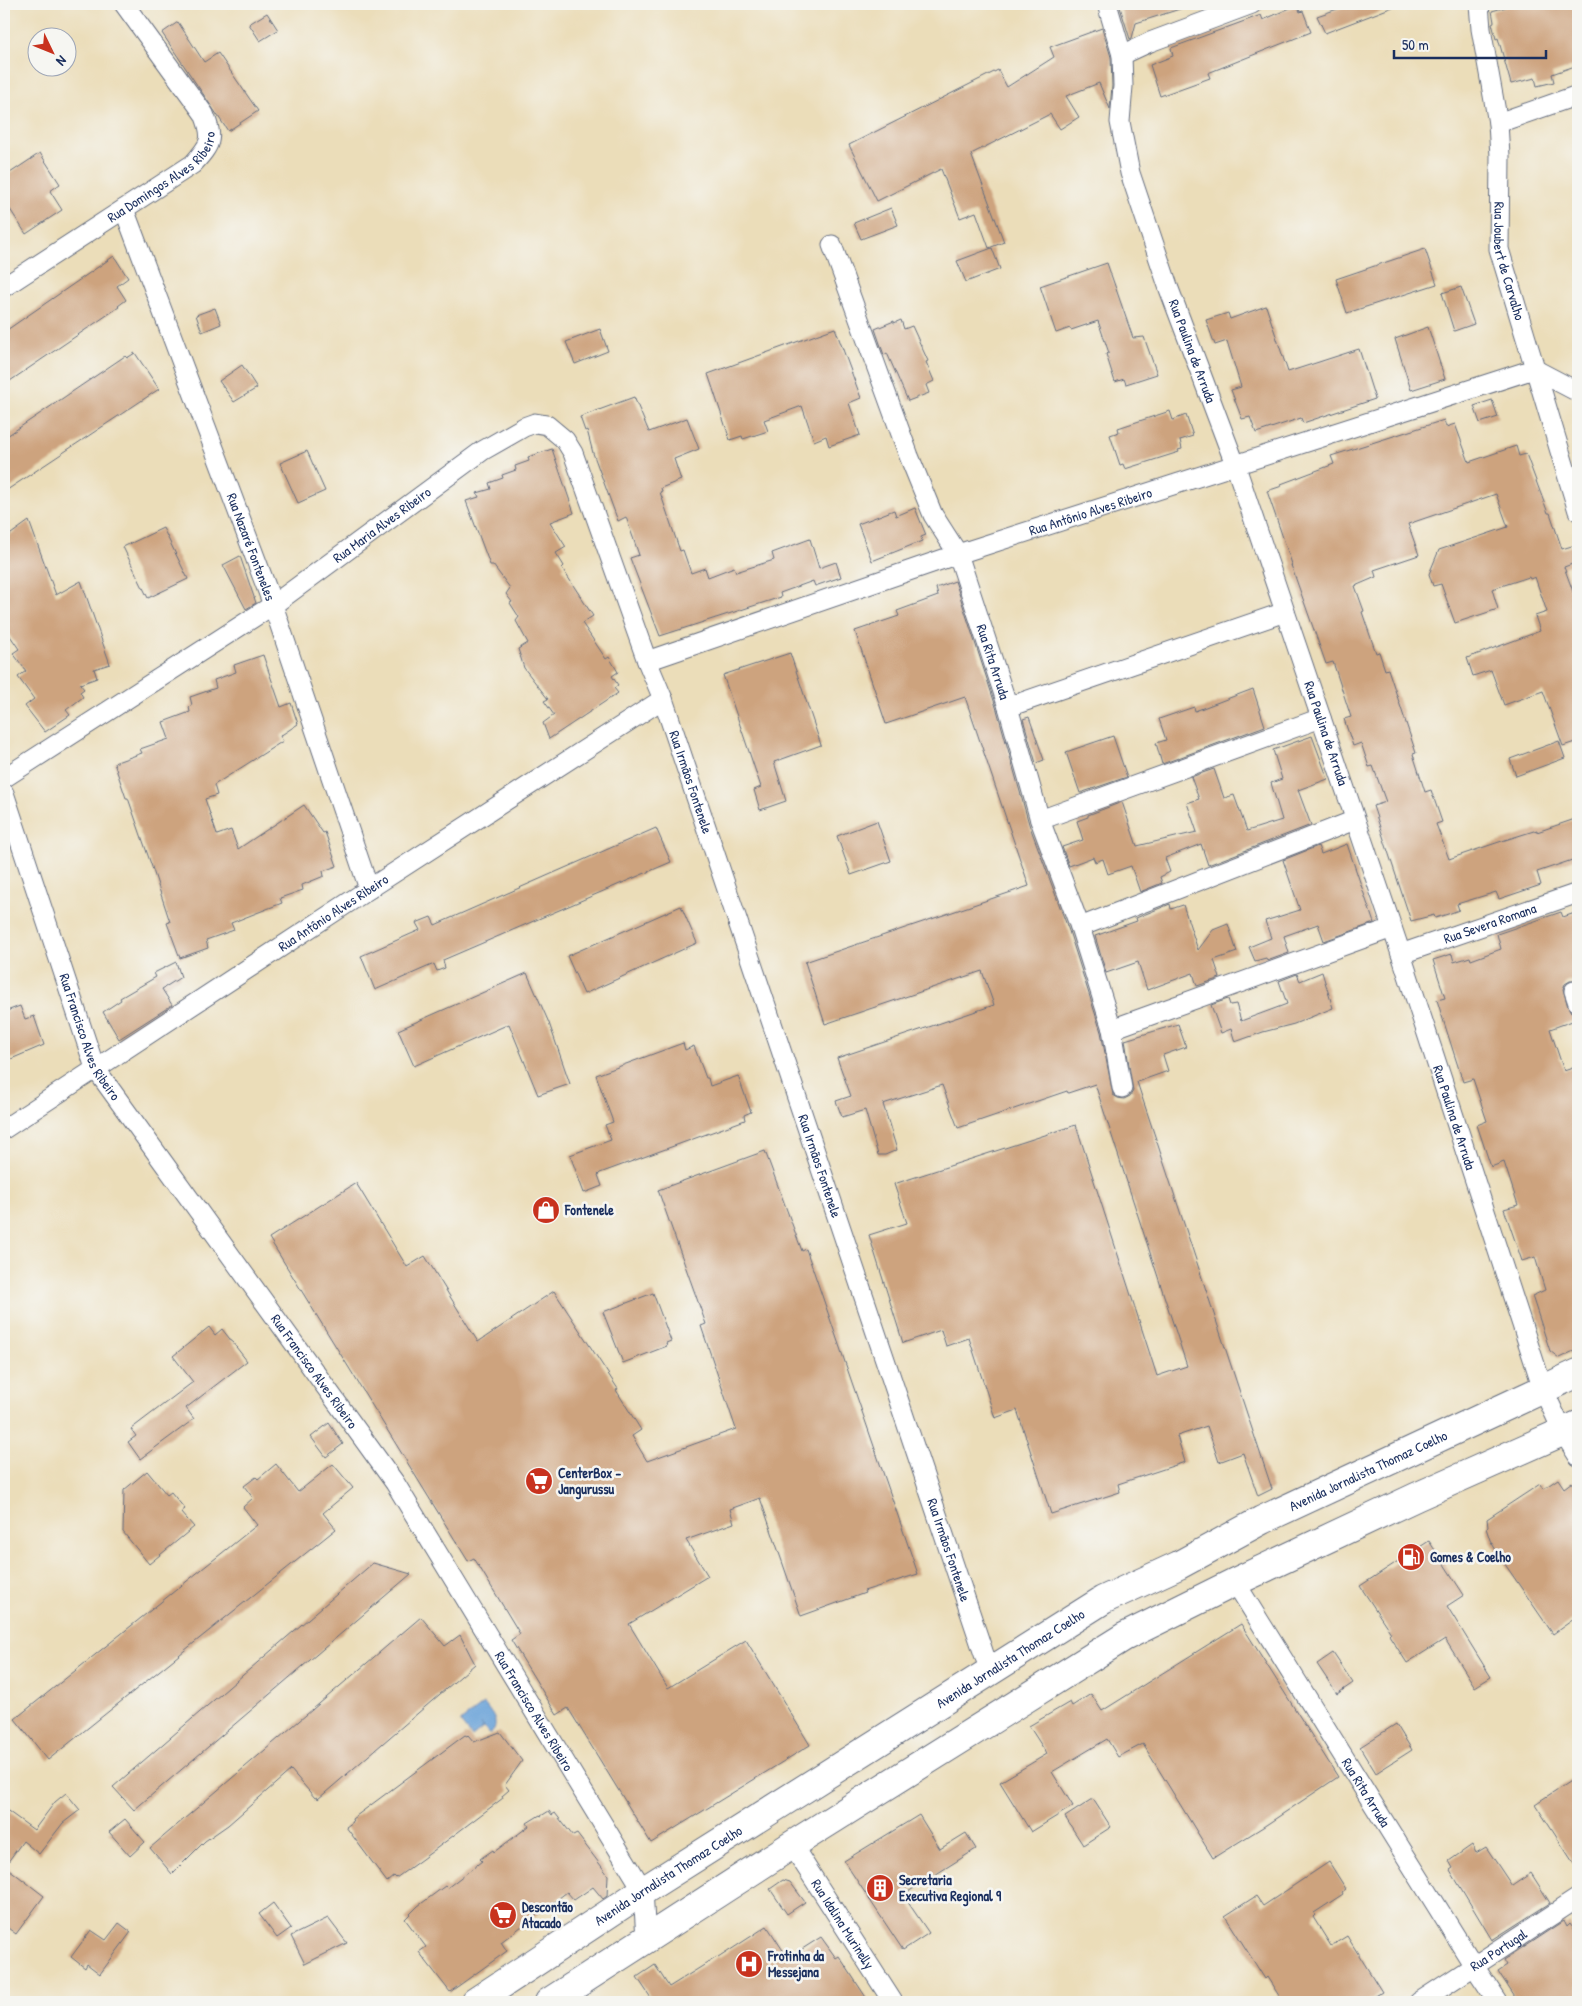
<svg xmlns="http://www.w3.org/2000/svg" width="1582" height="2006" viewBox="0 0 1582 2006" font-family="'Patrick Hand',sans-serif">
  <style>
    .water { fill: #69a2d8; stroke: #42689b }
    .building { fill: #cda37e }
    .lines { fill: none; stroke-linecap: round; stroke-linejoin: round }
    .street-casing { stroke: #646c7e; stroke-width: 21 }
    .primary-casing { stroke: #646c7e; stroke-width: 30 }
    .street { stroke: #fff; stroke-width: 19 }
    .primary { stroke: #fff; stroke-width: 28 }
    .labels { text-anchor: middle; stroke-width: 5; stroke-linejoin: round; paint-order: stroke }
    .street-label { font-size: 14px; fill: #1b2f5e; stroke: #f6f6f2 }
    .poi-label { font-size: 14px; font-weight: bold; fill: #1b2f5e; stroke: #f6f6f2; text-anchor: start }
  </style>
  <rect width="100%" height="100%" fill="#f6f6f2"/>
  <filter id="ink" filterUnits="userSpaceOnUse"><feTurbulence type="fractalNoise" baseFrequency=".02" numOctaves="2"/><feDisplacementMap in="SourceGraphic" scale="10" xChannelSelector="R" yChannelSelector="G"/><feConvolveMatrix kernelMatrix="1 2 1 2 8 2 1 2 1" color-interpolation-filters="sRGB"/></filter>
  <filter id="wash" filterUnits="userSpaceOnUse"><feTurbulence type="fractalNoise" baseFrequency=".0096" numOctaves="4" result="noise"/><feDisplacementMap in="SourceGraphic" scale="20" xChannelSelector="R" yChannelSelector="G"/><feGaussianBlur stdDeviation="1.12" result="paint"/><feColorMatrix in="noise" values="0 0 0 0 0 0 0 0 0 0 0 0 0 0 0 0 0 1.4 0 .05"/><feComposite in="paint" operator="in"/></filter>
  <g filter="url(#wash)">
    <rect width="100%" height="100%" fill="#ebddb9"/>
    <path class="water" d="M484,1704c8,10 17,19 6,31l-9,-11 2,4 -11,9 -12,-15z"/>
    <g id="blocks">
      <path class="building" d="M1119,4h66l1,3 -50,16 -4,15 -2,1z
        M1352,4h46v1l-73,28 -8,-17z
        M1506,4h72v61l-26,9 2,8 -17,4 -2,-8 -24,6 -13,-46 -2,1 -4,-16 2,-1 -2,-11 14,-4z
        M1297,5l3,7 3,-1 8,21 -103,41 2,5 -50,18 -10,-31 23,-9 -2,-8 90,-33 2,5z
        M267,13l11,17 -18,11 -11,-17z
        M178,22l26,40 14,-9 40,58 -30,20 -66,-98z
        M1102,28l9,29 1,29 -2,23 -11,-26 -33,13 13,21 -19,12 -10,-15 -79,40 33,88 -15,6 -13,-36 -16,6 -19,-49 -64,32 -28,-56 149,-75 9,17 47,-30 -4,-10z
        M40,153l20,31 -10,7 12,19 -36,24 -22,-34v-23z
        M891,208l7,17 -37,14 -7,-16z
        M992,248l8,21 -34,13 -9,-21z
        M1425,249l12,35 -90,29 -11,-34z
        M114,256l14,22 -11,8 9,14 -8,6 1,1 -115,78v-53z
        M1107,263l26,75 11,-1 13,37 -31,10 -2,-5 -9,3 -9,-28 3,-1 -11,-32 -27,9 -1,-2 -14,5 -16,-47z
        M1461,287l13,37 -20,7 -12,-38z
        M1266,306l22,66 71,-23 16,50 -72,24 -2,-5 -45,15 -6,-16 -8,2 -11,-29 10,-3 -14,-46 -12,4 -9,-25 22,-7 2,6z
        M215,308l6,16 -19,8 -6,-17z
        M901,320l3,9 8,-3 16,35 -2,1 8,19 -8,4 3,8 -21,8 -21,-48 -3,2 -9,-26 19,-8v2z
        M1428,327l17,52 -34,11 -16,-51z
        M835,328l26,70 -12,5 11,32 -31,11 -3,-10 -12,5 -12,-35 -38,14 4,11 -25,8 -1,-3 -12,4 -22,-66z
        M600,329l8,22 -33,13 -9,-22z
        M135,353l24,36 -155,103v-54l121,-82 2,2z
        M242,365l15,23 -23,14 -15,-21z
        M634,397l15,35 38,-14 12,31 -25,10 7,21 -20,8 1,3 -2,1 20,59 3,-1 8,23 14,-5 3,9 26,-10 2,5 38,-12 -2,-7 38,-14 9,29 17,-6 5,15 -26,9 -2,-5 -33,12 1,4 -121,39 -30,-78 9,-3 -13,-38 -8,4 -25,-68 -6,-23 -2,1 -5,-14z
        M1492,400l6,17 -18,6 -6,-17z
        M1170,411l3,9 13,-5 7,21 -13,4 2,9 -4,1 1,2 -54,17 -2,-5 -3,1 -10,-30 9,-3 -1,-4z
        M1444,420l2,7 9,-3 14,38 47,-16 3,10 7,-2 22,59h2l12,36 13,-4 3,17 -14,5 14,38v136l-15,5 -20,-55 -39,14 -13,-35 -18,6 -6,-18 73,-27 -5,-15 12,-4 -12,-35 -5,2 -1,-2 -37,12 6,20 -43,14 -14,-39 -8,2 -4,-12 10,-24 69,-23 -12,-33 -88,30 11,31 -45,15 2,7 -21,9 9,25 -2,1 14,41 3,-1 6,18 3,-1 28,84 -3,1 12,38 6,-2 11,32 -6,2 13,35 53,-18 35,-11v2l41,-14v40l-41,14 4,13 -42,14 -3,-7 -39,12 2,6 -11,4 -13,4 -1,-3 -23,6 -38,-115 13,-4 -13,-36 -4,1 -8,-24 -8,3 -9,-27 7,-2 -18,-55 -7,2 -35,-99 1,-1 -25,-73 15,-5 -1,-2 53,-20 -3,-8z
        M552,449l22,64 -24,9 16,25 -10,6 8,13 -2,2 31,48 -11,7 24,36 3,-2 9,15 -6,4 6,9 -4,3 4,5 -69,46 -6,-16 11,-8 -10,-14 4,-2 -24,-31 -6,-19 10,-6 -12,-22 3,-4 -9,-14 2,-1 -6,-8 4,-6 -17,-23h-3l-24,-64 13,-4 -2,-4 14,-4 -2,-6 14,-5 -1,-3 14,-5 -1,-4 14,-5 -1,-4z
        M307,451l18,40 -27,12 -18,-40z
        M915,508l11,27 -5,2 1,4 -50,20 -14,-37 36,-14 2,6z
        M29,521l27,74 25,-14 29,83 -16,5 3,9 -17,6 4,5 -4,3 3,5 -17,13 4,5 -25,17 -20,-26 9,-7 -16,-22 8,-6 -13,-18 6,-4 -15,-22v-88z
        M163,528l25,51 -40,19 -25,-51z
        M240,556l16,47 -10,6 -23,-44z
        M955,581l42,129 32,114 40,107 32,101 12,63 5,3 6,1 6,-3 3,-5 -8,-51 53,-16 8,23 -23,8 5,16 -31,11 135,407 -14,7 -15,-43 -24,9 -12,-36 -30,10 8,26 -67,22 2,8 -69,22 -34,-104 -22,8 -26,-80 -23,8 -5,-16 -38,13 -34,-108 38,-12 -13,-39 182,-59 81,251 30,-10 -92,-282 -27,9 -1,-2 -109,37 -16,-43 -59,19 14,46 -12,5h-7l-13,-45 -23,7 -6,-16 15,-5 -14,-38 157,-53 -12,-34 -157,53 -20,-62 224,-76 -64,-189 -79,27 -31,-93 44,-15 -2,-5 41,-15 -2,-8z
        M790,653l31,92 -47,17 12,39 -26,9 -6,-20 7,-3 -38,-112z
        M263,655l18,52 10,-4 7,21 -18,12 3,5 -69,44 3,10 -12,4 12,36 14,-5 7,19 66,-44 19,28 2,-1 12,34 -14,5 1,5 -22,9 1,5 -23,8 2,5 -51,20 3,7 -28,10 2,8 -28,10 -13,-35 3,-1 -18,-55 -24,-69h-2l-12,-35 28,-10 -2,-4 29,-10 -6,-17 27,-10 -1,-5 3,-2 -2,-8 26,-9 -2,-8 22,-8 -2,-7z
        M1253,689l12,37 -103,38 -6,-21 10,-3 -7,-21 35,-12 1,4z
        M1029,717l15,43 -8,3 -13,-44z
        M1113,736l14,41 -47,16 -14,-41z
        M1312,736l16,43 -30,11 13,35 -103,40 -7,-21 -36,14 5,14 -10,5 2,6 -22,9 -9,-26 -23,8 -5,-15 -8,3 -2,-5 -24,9 -7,-19 21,-7 -6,-19 11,-4v-2l34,-13 15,44 60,-14 -10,-29 12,-4 -8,-22 23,-8 10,29 10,-3 13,36 35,-11 -11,-37 11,-4 -9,-29z
        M1559,741l6,17 -49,18 -6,-17z
        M877,821l14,40 -40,14 -14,-39z
        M656,828l15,34 -228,98 2,8 -8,3 -3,-7 -59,26 -14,-34 59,-26 -4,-7 15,-6 4,8z
        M1347,844l27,79 -50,18 -6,-17 -34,12 5,17 -22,8 -1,-3 -11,3 -6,-14 22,-9 -6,-17 35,-11 -17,-50 35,-14 3,8z
        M1170,904l1,5 12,-4 15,45 15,-20 15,-6 9,28 -23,8 6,18 -23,8 -4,-13 -46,17 -9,-28 -32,11 -11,-37 42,-15 -1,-3z
        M681,906l16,37 -113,51 -17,-38z
        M1561,912l2,5 15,-5v69h-8l-5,3 -2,5 5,18 3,5 7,2v5l-28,10 14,42 14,-5v283l-19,9 -9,-7 -18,-55 13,-6 -10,-33 -13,4 -18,-52 14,-4 -14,-43 -13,5 -14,-42 10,-4 -14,-42 -10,3 -21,-66 -5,-16 8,-2 -12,-38 19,-6 2,8 16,-5 1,3 30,-11 -4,-15z
        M176,962l5,15 -19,12 10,16 -53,34 -16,-27 18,-12 -1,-2 36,-21 -2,-4z
        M1322,972l11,36 -39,16 -31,8 -28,10 -4,-13 -10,4 -10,-28 17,-6 2,6 6,-1 5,17 46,-17 -8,-23 18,-7 3,7z
        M527,973l22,50 21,61 -32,11 -29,-71 -95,42 -16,-36z
        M20,1006l5,13 9,-3 10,29 -40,17v-50z
        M683,1043l2,7 9,-4 12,32h2l2,8 28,-10 13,36 -7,3 1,5 -145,53 -2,2 4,11 -18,7 -14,-38 41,-15 -6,-15 8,-3 -17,-47z
        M765,1151l37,100 4,-2 112,325 -54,17 1,2 -64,23 -41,-118 -30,11 4,14 -48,17 22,36 -79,48 39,64 78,-48 64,105 -159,98 -83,-135 -11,7 -46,-75 9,-6 -46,-76 -6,3 -199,-323 87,-55 51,84 18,-11 53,86 76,-51 64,98 -2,1 25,40 -9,6 15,25 89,-32 -35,-103 5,-2 -48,-134z
        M653,1293l18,48 -5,2 1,3 -44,17 -20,-51z
        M209,1327l6,8 7,-6 25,32 -61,47 8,11 -54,40 -12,-17 8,-6 -5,-7 62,-47 -20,-26z
        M329,1423l14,21 -17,13 -15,-20z
        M276,1464l22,28 35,-28 20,24 -30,25 13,16 -288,231 -33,-41 242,-194 -14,-18 10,-9 -9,-12 12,-9 2,2z
        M147,1471l20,24 4,-3 14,17 -4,3 13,15 -45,37 -26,-32 1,-42z
        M1558,1479l6,9 8,-6 6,10v124l-25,18 -53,-77 -10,-17 -4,-12 2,-2 -1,-7 53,-35 3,5z
        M1429,1541l35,54 -17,11 44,71 -16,10 -30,-48 -38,24 -18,-28 2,-2 -31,-47z
        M373,1563l38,11 -277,236 -21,-23z
        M421,1617l24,29 15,-11 15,29 -157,135 -1,-2 -2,1 -24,-28 -63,55 -23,16 -33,33 -22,-26z
        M1241,1624l97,153 -75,50 -50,31 -70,-114 -25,13 -11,-18 -55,33 21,34 -42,26 -31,-50 47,-28 -18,-28 41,-24 2,4 19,-12 11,17z
        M1333,1653l20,30 -16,11 -20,-30z
        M1396,1724l16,26 -36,23 -16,-26z
        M500,1732l22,29 -17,24 4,5 -7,6 1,2 -70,53 -37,27 -2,-2 -7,6 -41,-55 7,-5 -1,-3 113,-84 2,1 1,-1 6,7z
        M1578,1776v94l-43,-66z
        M66,1793l14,17 -17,13 -24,31 -16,-13 -18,25 39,30 -28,38 -12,-9v-115l1,-1 29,21 21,-28z
        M1093,1799l18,28 -28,18 -18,-28z
        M549,1811l3,4 3,-2 18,23 4,-2 31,41 -1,21 -4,3 -10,-12 -19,13 -7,-8 -66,50 6,9 -57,41 -31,-40 7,-5 -21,-28 13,-13 27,-20 2,2 35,-27 -2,-2 13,-9 1,2 35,-26 -2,-3 13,-8 1,1z
        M919,1815l21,34 26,-16 10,16 -73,46 26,38 -26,17 -59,-89z
        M125,1819l20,23 -15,14 -21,-24z
        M1472,1845l4,8 10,-6 26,39 19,-13 19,30 -58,37 -42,-70 3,-2 -4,-7z
        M1329,1862l17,27 -4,3 1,2 -29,19 1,2 -2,2 18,29 16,-10 35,56 -16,10h-83l-16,-25 -2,2 -40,-63 31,-20 7,10z
        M783,1880l7,2 15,20 -18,12 -17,-25z
        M273,1903l18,25 -14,10 -18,-24z
        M328,1918l19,25 -42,21 -14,-28z
        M1563,1921l3,6 3,-3 9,13v65h-60l-20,-31 9,-6 -3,-5z
        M119,1923l12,9 -31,42 -13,-10 -2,4 -14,-11 20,-27 15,10z
        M767,1926l21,32 33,-21 15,21 3,-2 30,46h-225l7,-4 -14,-21 18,-12 14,22 48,-30 1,1z"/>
    </g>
  </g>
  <g filter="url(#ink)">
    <use href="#blocks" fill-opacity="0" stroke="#646c7e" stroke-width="1"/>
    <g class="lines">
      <g class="street-casing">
        <g id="street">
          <path id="s1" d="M1107,4l15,51 1,31 -3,36 10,51 39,116 66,175 166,490 142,435 20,43 15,24"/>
          <path id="s2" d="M1479,4l2,25 17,94 2,33 -1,93 79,262"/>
          <path d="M1122,55l28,-13 102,-38"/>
          <path d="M1498,123l80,-28"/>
          <path id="s3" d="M124,209l149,396 96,284"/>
          <path id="s4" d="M832,245l77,211 24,59 25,39 50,153 32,113 40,107 32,102 10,59"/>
          <path id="s5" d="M4,287l189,-123c18,-20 21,-25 11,-50l-80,-110"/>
          <path id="s6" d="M647,661l311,-107 576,-185 44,23"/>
          <path d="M1008,707l277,-95"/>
          <path id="s7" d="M4,778l269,-173 209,-154 42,-24 11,-4 12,2 18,15 8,13 74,208 16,38 327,973"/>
          <path id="s8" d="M4,793l91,275 300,415 248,407 3,49"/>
          <path d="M1040,820l281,-102"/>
          <path d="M1080,927l275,-107"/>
          <path id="s9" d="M1401,954l177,-61"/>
          <path d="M1574,991l4,12"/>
          <path d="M1112,1029l280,-101"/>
          <path id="s10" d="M4,1129l365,-240 294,-190"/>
          <path id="s11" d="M1235,1582l239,384 24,36"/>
          <path id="s12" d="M792,1845l101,157"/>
          <path id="s13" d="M1419,2002l159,-104"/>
        </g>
      </g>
      <g class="primary-casing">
        <g id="primary">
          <path id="s14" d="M475,2002l174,-115 454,-287 76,-35 83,-45 316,-147"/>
          <path d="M549,2002l243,-157 332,-208 111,-55 181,-85 162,-72"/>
        </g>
      </g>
      <use href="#street" class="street"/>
      <use href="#primary" class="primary"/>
    </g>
  </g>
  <defs>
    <g id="shop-disc" transform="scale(1.4375)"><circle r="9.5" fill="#c8321e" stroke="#f6f6f2"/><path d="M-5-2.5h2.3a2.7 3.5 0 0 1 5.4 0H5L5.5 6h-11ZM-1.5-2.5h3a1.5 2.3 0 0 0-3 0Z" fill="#fff"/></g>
    <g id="supermarket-disc" transform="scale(1.4375)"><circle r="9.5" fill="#c8321e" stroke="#f6f6f2"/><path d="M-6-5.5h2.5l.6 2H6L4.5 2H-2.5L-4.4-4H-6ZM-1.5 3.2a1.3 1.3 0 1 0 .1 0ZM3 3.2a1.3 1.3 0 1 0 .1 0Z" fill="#fff"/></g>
    <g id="fuel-disc" transform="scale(1.4375)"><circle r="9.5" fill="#c8321e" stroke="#f6f6f2"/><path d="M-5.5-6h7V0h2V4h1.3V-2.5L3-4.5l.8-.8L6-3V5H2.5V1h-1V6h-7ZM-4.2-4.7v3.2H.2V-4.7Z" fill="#fff"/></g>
    <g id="building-disc" transform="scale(1.4375)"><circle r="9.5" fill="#c8321e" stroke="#f6f6f2"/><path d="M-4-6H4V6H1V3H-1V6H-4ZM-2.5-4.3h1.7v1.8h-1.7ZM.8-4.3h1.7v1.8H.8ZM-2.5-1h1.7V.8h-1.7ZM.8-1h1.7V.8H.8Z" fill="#fff"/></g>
    <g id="hospital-disc" transform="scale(1.4375)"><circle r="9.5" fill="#c8321e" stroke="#f6f6f2"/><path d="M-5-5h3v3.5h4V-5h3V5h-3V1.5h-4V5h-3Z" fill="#fff"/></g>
  </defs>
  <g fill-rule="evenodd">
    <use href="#shop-disc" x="546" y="1210"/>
    <use href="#supermarket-disc" x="539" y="1481"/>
    <use href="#fuel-disc" x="1411" y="1557"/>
    <use href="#building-disc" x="880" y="1888"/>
    <use href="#supermarket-disc" x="503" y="1915"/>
    <use href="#hospital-disc" x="749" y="1964"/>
  </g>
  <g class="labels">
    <g class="street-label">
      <text dy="5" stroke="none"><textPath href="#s5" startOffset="194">Rua Domingos Alves Ribeiro</textPath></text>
      <text dy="5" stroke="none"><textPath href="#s2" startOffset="260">Rua Joubert de Carvalho</textPath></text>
      <text dy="5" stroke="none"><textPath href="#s1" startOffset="361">Rua Paulina de Arruda</textPath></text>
      <text dy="5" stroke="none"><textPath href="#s6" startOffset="468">Rua Antônio Alves Ribeiro</textPath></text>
      <text dy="5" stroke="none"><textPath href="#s7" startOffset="455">Rua Maria Alves Ribeiro</textPath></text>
      <text dy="5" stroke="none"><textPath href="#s3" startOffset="361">Rua Nazaré Fonteneles</textPath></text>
      <text dy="5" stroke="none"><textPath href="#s4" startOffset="448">Rua Rita Arruda</textPath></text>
      <text dy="5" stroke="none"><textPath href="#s1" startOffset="766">Rua Paulina de Arruda</textPath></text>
      <text dy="5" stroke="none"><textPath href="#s7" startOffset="1040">Rua Irmãos Fontenele</textPath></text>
      <text dy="5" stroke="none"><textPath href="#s10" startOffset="394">Rua Antônio Alves Ribeiro</textPath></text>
      <text dy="5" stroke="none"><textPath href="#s9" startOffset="94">Rua Severa Romana</textPath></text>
      <text dy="5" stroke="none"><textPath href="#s8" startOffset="259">Rua Francisco Alves Ribeiro</textPath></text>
      <text dy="5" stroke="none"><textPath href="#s1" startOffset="1171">Rua Paulina de Arruda</textPath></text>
      <text dy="5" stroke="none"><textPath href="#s7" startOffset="1445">Rua Irmãos Fontenele</textPath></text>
      <text dy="5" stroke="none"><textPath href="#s8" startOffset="664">Rua Francisco Alves Ribeiro</textPath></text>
      <text dy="5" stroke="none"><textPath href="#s14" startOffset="1041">Avenida Jornalista Thomaz Coelho</textPath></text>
      <text dy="5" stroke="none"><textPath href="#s7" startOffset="1850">Rua Irmãos Fontenele</textPath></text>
      <text dy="5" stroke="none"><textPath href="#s14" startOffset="636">Avenida Jornalista Thomaz Coelho</textPath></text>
      <text dy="5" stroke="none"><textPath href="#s8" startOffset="1069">Rua Francisco Alves Ribeiro</textPath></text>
      <text dy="5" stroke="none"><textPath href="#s11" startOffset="248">Rua Rita Arruda</textPath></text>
      <text dy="5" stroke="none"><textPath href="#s14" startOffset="231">Avenida Jornalista Thomaz Coelho</textPath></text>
      <text dy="5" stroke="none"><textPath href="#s12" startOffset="94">Rua Idalina Murinelly</textPath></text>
      <text dy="5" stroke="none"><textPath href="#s13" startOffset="95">Rua Portugal</textPath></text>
    </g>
    <g class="poi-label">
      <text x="565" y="1215">Fontenele</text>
      <text x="558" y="1478">CenterBox -<tspan x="558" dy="16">Jangurussu</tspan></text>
      <text x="1430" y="1562">Gomes &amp; Coelho</text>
      <text x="899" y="1885">Secretaria<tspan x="899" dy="16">Executiva Regional 9</tspan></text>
      <text x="522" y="1912">Descontão<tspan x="522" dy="16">Atacado</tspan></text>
      <text x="768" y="1961">Frotinha da<tspan x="768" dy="16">Messejana</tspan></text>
    </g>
  </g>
  <rect width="1582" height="2006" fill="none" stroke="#f6f6f2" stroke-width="20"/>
  <g transform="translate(52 52) rotate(133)"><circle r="24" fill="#f6f6f2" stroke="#9ea6b7"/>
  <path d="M0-4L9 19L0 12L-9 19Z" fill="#c8321e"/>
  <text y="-8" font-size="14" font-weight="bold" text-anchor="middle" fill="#1b2f5e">N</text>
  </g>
  <path d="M1394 50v8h152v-8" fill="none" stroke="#1b2f5e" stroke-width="2.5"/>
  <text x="1402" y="50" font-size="15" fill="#1b2f5e" stroke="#f6f6f2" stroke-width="4" paint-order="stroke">50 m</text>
</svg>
